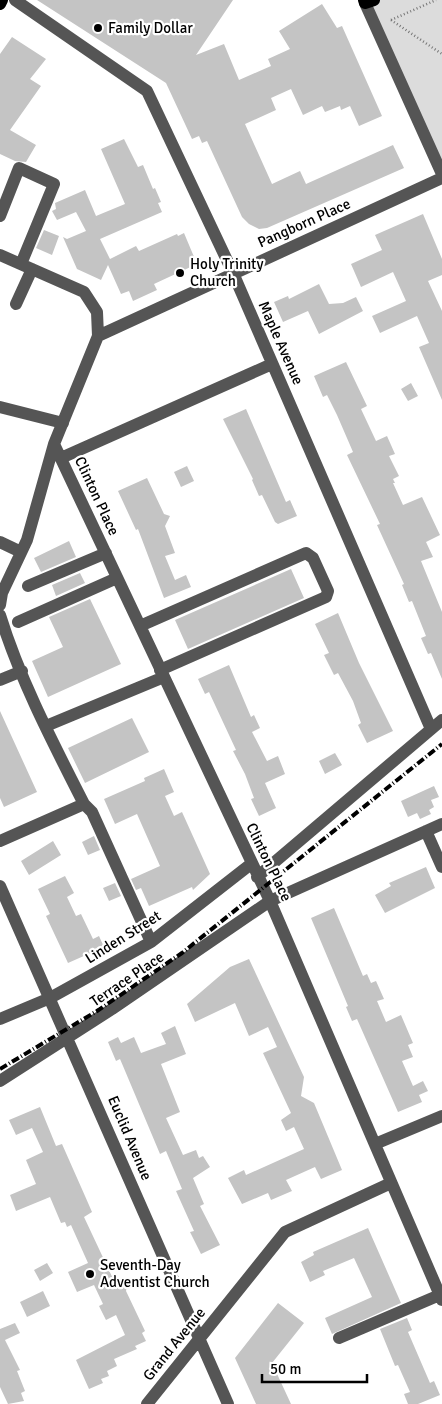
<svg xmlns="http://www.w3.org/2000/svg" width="442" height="1404" viewBox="0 0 442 1404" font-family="Signika,sans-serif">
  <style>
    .green { fill: #dcdcdc }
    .building { fill: #c4c4c4 }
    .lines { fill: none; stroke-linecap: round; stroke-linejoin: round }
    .path { stroke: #777; stroke-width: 2.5; stroke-dasharray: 1 2.5; stroke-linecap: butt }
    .minor { stroke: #555; stroke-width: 12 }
    .major { stroke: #000; stroke-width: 12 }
    .rail { stroke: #000; stroke-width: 4; stroke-dasharray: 8 2.5 1 2.5; stroke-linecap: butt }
    .poi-dot { fill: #000; stroke: #fff; stroke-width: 2 }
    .labels { text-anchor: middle; stroke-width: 4.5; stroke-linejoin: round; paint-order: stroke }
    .poi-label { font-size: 15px; fill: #000; stroke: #fff; text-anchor: start }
    .street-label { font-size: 15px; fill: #000; stroke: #fff }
  </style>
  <rect width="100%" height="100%" fill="#fff"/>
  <path class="green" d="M373,0h69v174l-77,-171z"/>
  <path class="building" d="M37,0h196l-37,55 28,-11 15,36 32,-14 -3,-7 22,-10 -11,-18 43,-27 15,24 5,-2 40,90 -23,10 -9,-20 -9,4 -1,-4 -15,6 -3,-6 -19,9 -12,-26 -20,9 5,12 -31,14 27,60 28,-13 6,13 87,-39 11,23 -137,60 -8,1 -10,-5 -7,-7 -35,-76 -5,2 -3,-7 -7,3 -26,-56z
    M12,37l34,22 -16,20 11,7 -31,44 26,15 -10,17 -11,-1 -15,-7v-100z
    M124,139l14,28 5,-2 10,24 2,-1 6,14 -3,1 4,9 -62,27 10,20 26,-13 3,5 38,-17 1,2 6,-3 13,31 -43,20 3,6 -24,11 -4,-10 -8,3 -13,-29 -7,15 -24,-11 -14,-32 4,2 19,-8 -10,-19 -19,8 -5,-9 4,-2 -1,-6 30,-13 11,26 29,-12 -24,-55z
    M423,214l19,45v16l-14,6 14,30v89l-23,-53 10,-4 -12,-27 -37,17 -8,-17 34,-15 -13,-29 -32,15 -10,-23 31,-14 -7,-15z
    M44,230l15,6 -7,19 -16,-7z
    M319,284l10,20 14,-1 13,-6 7,14 -44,23 -11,-23 -25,11 -9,-20 14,-6 1,3z
    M346,362l21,44 -6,3 15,32 11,-5 8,18 -6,2 10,20 -6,3 2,4h-2l10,22 19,-8 18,38 -14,7 7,15 -12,4 21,51v67l-11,-26 -3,1 -7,-16 5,-2 -14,-35 -3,1 -7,-17 2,-1 -27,-59 3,-1 -33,-69 6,-3 -16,-37 -10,-20 -4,2 -9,-21z
    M411,383l7,13 -10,5 -7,-12z
    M246,409l40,93 4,-2 7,16 -19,8 -3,-2 -13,-27 -3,1 -7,-16 1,-1 -30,-60z
    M187,466l7,15 -13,6 -7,-15z
    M147,478l17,36 6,2 -5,10 10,27 -10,3 10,24 11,-5 5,12 -27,11 -26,-69 -2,1 -18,-39z
    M69,541l7,16 -35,15 -7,-14z
    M291,569l13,29 -116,51 -13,-29z
    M80,573l5,10 -29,13 -4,-11z
    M90,599l31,65 -73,33 -16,-36 31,-14 -14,-30z
    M338,613l21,50 34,68 -26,12 -9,-18 3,-2 -8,-22 -15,-28 -4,2 -10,-20 5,-2 -14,-29z
    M229,665l22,52 3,-2 6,13 -8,4 15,29 11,-5 7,18 -20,9 11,25 -17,8 -8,-17 3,-1 -9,-24 -12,-23 3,-1 -27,-58 -4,2 -7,-15z
    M0,711l37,81 -33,15 -4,-9z
    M132,718l17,34 -64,31 -17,-35z
    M335,753l7,12 -17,9 -6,-13z
    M164,769l10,23 -9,4 9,20 8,-4 28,62 -17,16 -1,-3 -43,19 -8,-18 -5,2 -5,-11 29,-13 -23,-52 -22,10 -11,-25 41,-18 -1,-3z
    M434,786l5,11 -8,3 3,7 -5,3 2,4 -11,5 -3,-6 -9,4 -7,-16z
    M94,836l6,14 -12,5 -6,-13z
    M53,841l8,14 -32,20 -8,-14z
    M426,867l9,21 -50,25 -10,-18 16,-9 -2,-3z
    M65,876l9,17 -7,4 9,19 5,-2 12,25 6,-3 5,11 -36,16 -22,-47 4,-2 -12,-25z
    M115,883l6,13 -12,5 -6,-13z
    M334,908l29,68 4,-2 4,9 5,-2 8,18 -7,2 9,21 15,-7 12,28 -5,2 5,12 -11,4 11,25 10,-5 5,10 -9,4 3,7 -24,10 -41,-93 -5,2 -6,-14 2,-1 -37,-88z
    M249,959l55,118 -3,19 13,7 28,67 -21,9 -6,-12 -29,13 6,11 -21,9 -3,-7 -26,11 -14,-26 16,-8 2,5 58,-26 -10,-22 -8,4 -5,-11 10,-7 -28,-60 14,-6 -9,-20 -19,9 -14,-33 -40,19 -8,-18 43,-37z
    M175,1026l11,28 -25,10 19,48 -14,6 17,37 13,-5 3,8 4,-2 7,11 -17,11 11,26 -4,2 20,39 -19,9 -11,-22 4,-1 -18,-40 6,-2 -16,-38 -6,3 -37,-88 -3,-7 -4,2 -8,-19 10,-5 3,6 13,-6 7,16 25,-9 -5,-11z
    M40,1107l16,39 6,-2 23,52 7,16 -8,5 31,66 12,4 -1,4 19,40 -3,2 4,8 -11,5 2,3 -23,10 3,7 -10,5 2,5 -8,3 2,4 -14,6 -13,-29 49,-25 -9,-20 -10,5 -7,-14 4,-2 -9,-19 -17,7 -9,-20 20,-9 -17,-38 -4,2 -2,-5 -4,1 -11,-26 -34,14 -6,-16 26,-11 -10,-24 17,-8 -11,-24 -16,7 -7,-15z
    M368,1228l33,75 -69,31 -7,-16 47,-21 -18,-39 -31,13 2,4 -15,7 -9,-20 13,-7 -1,-3z
    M47,1263l6,10 -13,8 -6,-11z
    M43,1291l7,15 -23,11 -7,-15z
    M278,1303l26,20 -32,40 19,41h-35l-21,-46z
    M407,1318l5,12 -4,2 22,51 4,-2 6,14 -22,9h-10l-4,-10 6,-2 -12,-27 -3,1 -15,-37z
    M15,1323l5,10 -15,7 15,30 -3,1 8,20 -4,2 3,8 -16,3 -8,-17v-58z"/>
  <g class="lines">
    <path class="path" d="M391,20l51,34
      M391,20l45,-20"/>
    <path class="minor" d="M15,0l132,91 86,182 198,456
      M365,3l77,171
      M0,216l19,-48 35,16 -33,80
      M0,255l84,37 13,20 1,24 -44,108 -27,96 -25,53 -2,12
      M16,304l16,-35
      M98,336l344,-158
      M0,407l63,16
      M54,444l216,457 172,399
      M61,458l211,-94
      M0,542l21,10
      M28,586l78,-33
      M0,615c20,65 53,128 84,189l-84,37
      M18,622l99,-44
      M140,626l166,-73 7,5 15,33 -2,6 -166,73
      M0,680l22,-9
      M46,726l118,-49
      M84,804l8,8 59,130
      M426,831l16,36
      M257,877l185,-157
      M0,886l228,518
      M0,1019l50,-21 101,-56 100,-78
      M0,1081l112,-72 158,-108 172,-77
      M375,1144l67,-28
      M339,1338l103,-44
      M147,1404l138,-172 106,-49"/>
    <path class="major" d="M364,0l1,3 9,-3
      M0,4l2,-4"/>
    <path class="rail" d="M0,1069l97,-58 85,-58 260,-209"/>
  </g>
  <g class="poi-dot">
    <circle cx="98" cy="28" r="5"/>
    <circle cx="180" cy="273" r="5"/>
    <circle cx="90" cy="1274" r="5"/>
  </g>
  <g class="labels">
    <g class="poi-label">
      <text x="108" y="33">Family Dollar</text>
      <text x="190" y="269">Holy Trinity<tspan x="190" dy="17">Church</tspan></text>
      <text x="100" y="1270">Seventh-Day<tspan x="100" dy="17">Adventist Church</tspan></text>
    </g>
    <g class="street-label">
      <text transform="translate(304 223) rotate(-24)" y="5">Pangborn Place</text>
      <text transform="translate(281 343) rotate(66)" y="5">Maple Avenue</text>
      <text transform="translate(97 496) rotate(65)" y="5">Clinton Place</text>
      <text transform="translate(269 862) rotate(64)" y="5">Clinton Place</text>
      <text transform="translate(123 937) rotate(-32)" y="5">Linden Street</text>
      <text transform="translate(127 979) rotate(-34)" y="5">Terrace Place</text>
      <text transform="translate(130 1138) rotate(67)" y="5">Euclid Avenue</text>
      <text transform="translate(174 1344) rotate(-51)" y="5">Grand Avenue</text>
    </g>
  </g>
  <path d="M262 1374v8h105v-8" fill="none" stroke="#000000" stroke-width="2.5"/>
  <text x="270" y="1374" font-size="15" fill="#000000" stroke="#ffffff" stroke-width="4" paint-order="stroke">50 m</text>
</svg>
